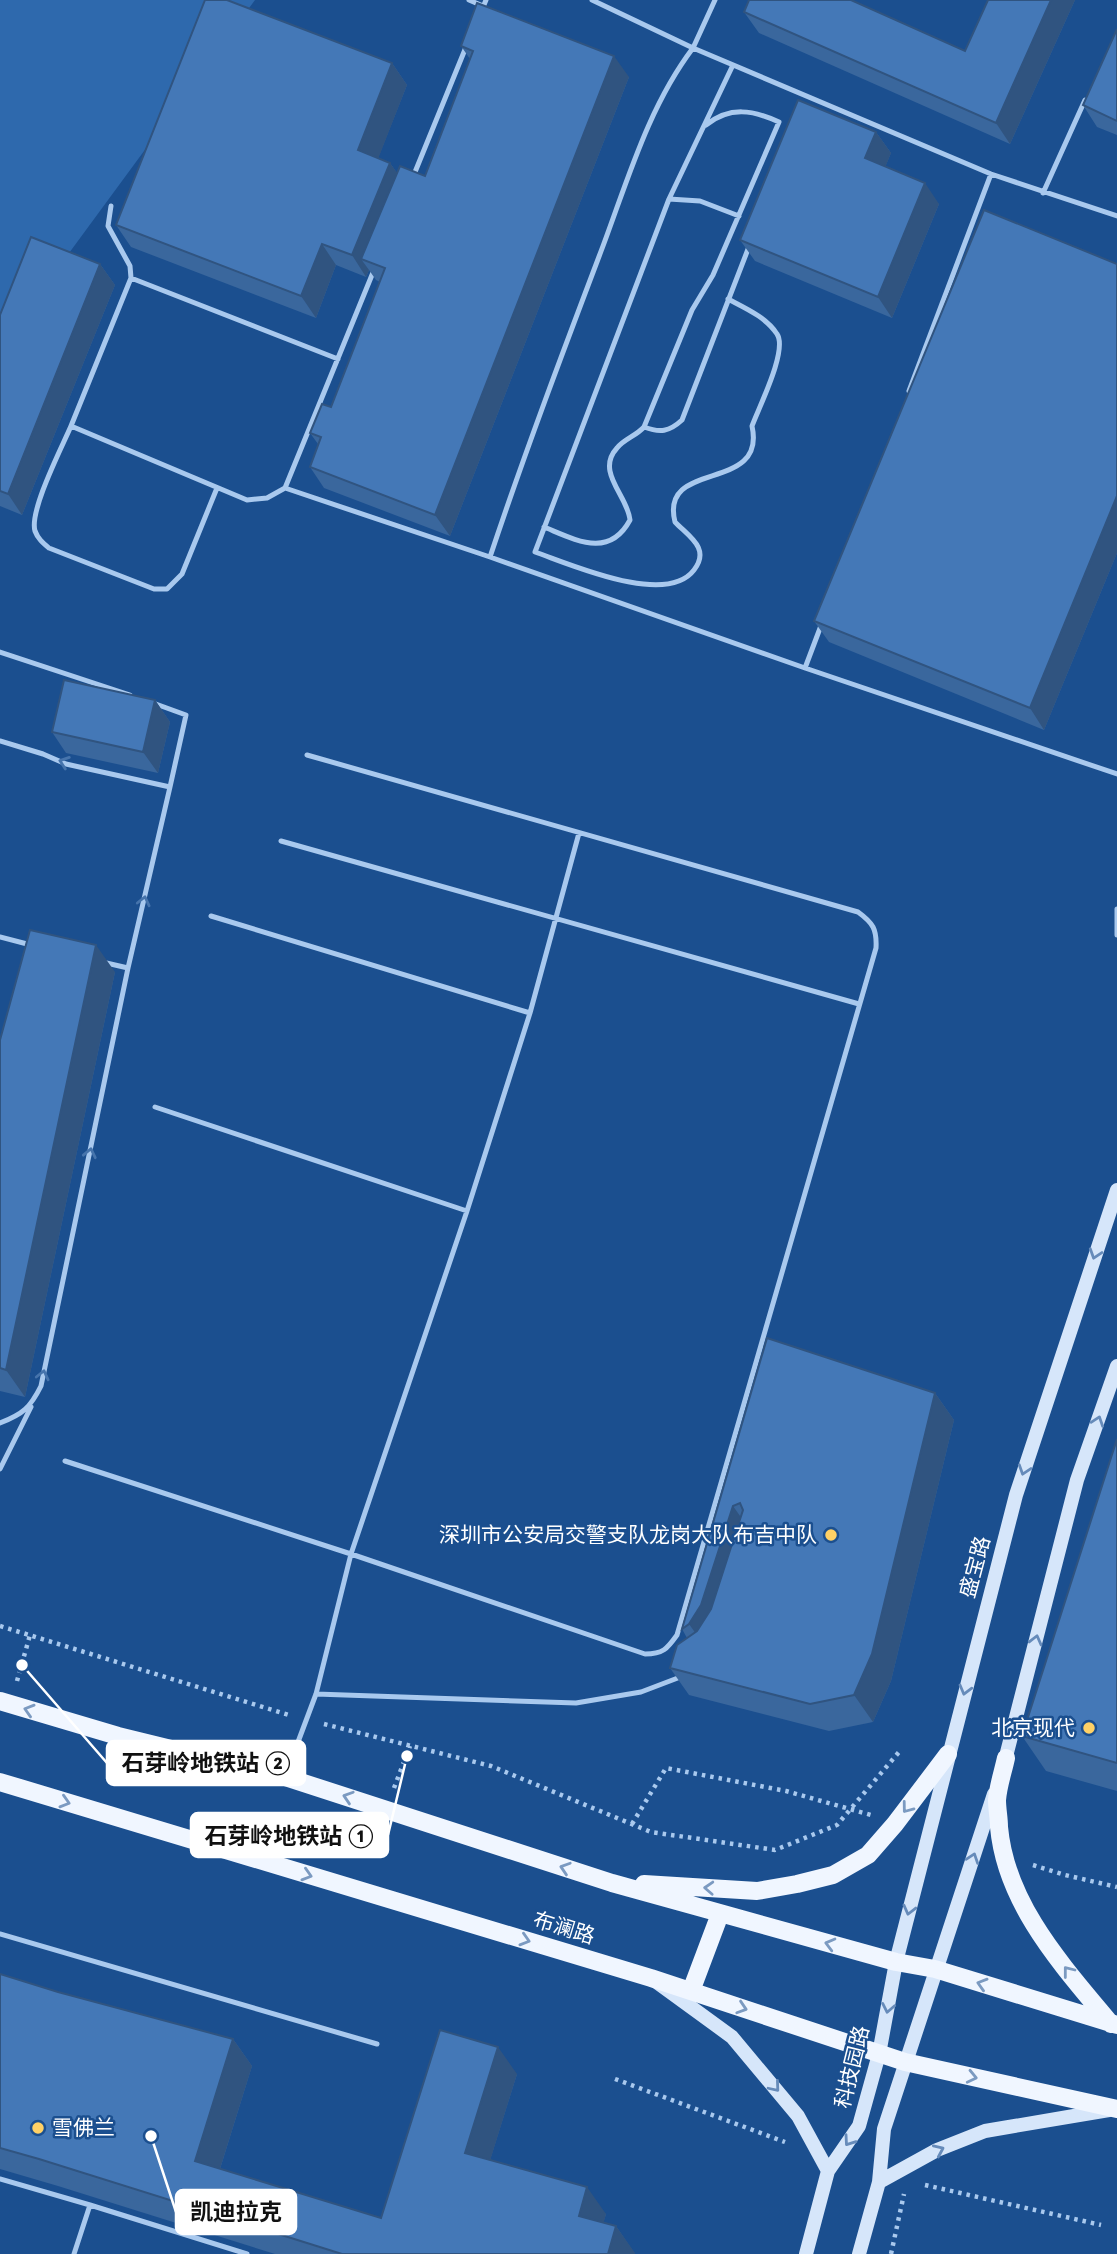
<svg xmlns="http://www.w3.org/2000/svg" width="1117" height="2254" viewBox="0 0 1117 2254" font-family="Lato,'Noto Sans SC',sans-serif">
  <style>
    .green { fill: #2e69ad }
    .lines { fill: none; stroke-linecap: round; stroke-linejoin: round }
    .path { stroke: #a9c9ee; stroke-width: 4.5; stroke-dasharray: 3.5 5; stroke-linecap: butt }
    .lane { stroke: #a9c9ee; stroke-width: 5 }
    .secondary { stroke: #d6e6fa; stroke-width: 14 }
    .primary { stroke: #f0f6ff; stroke-width: 18 }
    .wall { fill: #3a679d }
    .shaded-wall { fill: #305480 }
    .building { fill: #4478b7; stroke: #305480; stroke-width: 2 }
    .oneway { stroke: #4674ac }
    .oneway2 { stroke: #668bba }
    .oneway3 { stroke: #7b9ac1 }
    .poi-dot { fill: #ffd166; stroke: #1b4f8f; stroke-width: 2.5 }
    .labels { text-anchor: middle; stroke-width: 5; stroke-linejoin: round; paint-order: stroke }
    .poi-label { font-size: 21px; fill: #fff; stroke: #1b4f8f; text-anchor: end }
    .street-label { font-size: 21px; fill: #fff; stroke: #1b4f8f }
    .leader { fill: none; stroke: #fff; stroke-width: 2.5 }
    .callout-dot { fill: #fff; stroke: #1b4f8f; stroke-width: 2.5 }
    .callout { fill: #fff; stroke: #fff; stroke-width: 2.5 }
    .callout-label { font-size: 23px; text-anchor: middle; font-weight: bold; fill: #111 }
  </style>
  <rect width="100%" height="100%" fill="#1b4f8f"/>
  <path class="green" d="M0,0h255l-194,264 -61,158z"/>
  <g class="lines">
    <path class="path" d="M0,1626l289,89
      M17,1681l13,-46
      M324,1724l167,42 160,66 124,18 62,-25 62,-73
      M394,1788l16,-42
      M632,1824l34,-56 120,23 85,24
      M1033,1865l32,10 52,12
      M615,2079l170,63
      M925,2185l176,40
      M891,2254l13,-60"/>
    <path class="lane" d="M469,0l14,6
      M592,0l101,48 22,-48
      M481,12l5,-12
      M413,177l53,-130
      M1043,193l42,-93
      M669,199l31,2 39,15
      M111,206l-3,20 22,40 1,12 -60,148 176,74 20,-2 18,-10
      M1117,216l-126,-42 -298,-126c-44,58 -65,131 -90,198 -39,103 -78,206 -113,311l315,111 312,106
      M374,270l-89,218 205,69
      M131,278l207,81
      M728,299c17,9 38,18 49,35 11,16 -18,73 -25,92 15,68 -93,32 -77,96 13,14 36,26 19,48 -28,37 -124,-6 -159,-18l134,-353 63,-132
      M909,391l82,-217
      M71,426c-9,21 -42,85 -36,105 3,8 8,12 14,17l105,41h13l15,-15 35,-86
      M644,427c16,6 25,5 38,-7l68,-176
      M544,527c32,13 65,32 86,-7 -2,-24 -35,-48 -13,-72 7,-9 19,-12 27,-21l48,-117 21,-35 66,-153c-26,-12 -49,-16 -73,3
      M0,652l130,43
      M805,668l17,-45
      M153,703l33,12 -16,72
      M0,741l43,13 23,10 104,23 -42,181
      M281,841l578,163
      M1117,909v26
      M211,916l319,97
      M0,937l31,8
      M155,1107l312,104
      M0,1423c23,-9 30,-15 41,-37l87,-418 -26,-6
      M65,1461l286,93 294,100c18,0 22,-5 32,-19l199,-687c1,-19 -3,-25 -18,-36l-551,-157
      M0,1469l31,-62
      M316,1694l260,9 65,-11 42,-16
      M286,1774l30,-80 35,-140 116,-343 63,-198 49,-180
      M0,1934l377,110
      M0,2179l90,26 -16,49
      M90,2205l157,49"/>
    <path class="secondary" d="M1003,1768l74,-288 40,-114
      M658,1983l74,54 66,79 30,55
      M879,2182l58,-32 48,-19 124,-21
      M806,2254l22,-83 31,-45 20,-72 17,-92 120,-467 101,-305
      M859,2254l20,-72 5,-53 110,-335"/>
    <path class="primary" d="M0,1701l118,35 167,41 327,106 284,79 39,7 182,56
      M1006,1758c-3,14 -8,28 -9,42 0,9 2,18 2,27 7,78 64,139 112,197
      M0,1782l651,196 254,84 212,47
      M644,1884l113,7 40,-7 36,-9 35,-20 27,-31 53,-70
      M691,1991l29,-77"/>
  </g>
  <path class="wall" d="M988,0h87l-65,144 -251,-111 -15,-21 221,39z
    M1117,29v106l-20,-8 -14,-22z
    M461,46l168,31 -179,459 -126,-48 -14,-21 8,-23 -8,-11 21,-26 49,-125 -4,-2 -7,-10 -3,7 -30,-12 -20,53 -185,-71 -15,-22 276,-162 15,22 -29,73 12,5 7,10 28,3 45,-117z
    M876,132l15,21 -6,14 54,37 -47,114 -137,-57 -15,-21z
    M100,264l15,21 -93,230 -22,-9v-191z
    M1117,264v289l-73,177 -215,-88 -15,-21z
    M155,700l15,22 -12,51 -92,-20 -14,-21z
    M115,972l-90,425 -25,-6v-351z
    M767,1338l168,55 19,27 -63,261 -18,41 -44,9 -140,-36 -19,-27 17,-30 -5,-9z
    M1117,1439v352l-71,-20 -24,-35z
    M0,1974l58,18 175,47 19,27 -32,103 161,49 136,-144 -27,86 116,54 -3,9 13,3 19,28h-360l-217,-68 -58,-17z"/>
  <path class="shaded-wall" d="M1051,0h24l-65,144 -14,-21z
    M614,56l15,21 -179,459 -15,-21z
    M392,63l15,22 -34,87 -15,-22z
    M876,132l15,21 -11,27 -15,-22z
    M390,163l15,21 -44,75 8,11 -3,7 -14,-22z
    M925,183l14,21 -47,114 -14,-21z
    M322,244l14,21 -20,53 -15,-22z
    M100,264l15,21 -93,230 -14,-21z
    M1117,496v57l-73,177 -14,-22z
    M155,700l15,22 -12,51 -15,-21z
    M96,945l19,27 -90,425 -19,-27z
    M935,1393l19,27 -63,261 -18,41 -19,-27z
    M733,1506l19,27 -44,118 -19,-27z
    M233,2039l19,27 -38,122 -19,-27z
    M498,2047l19,27 -33,106 -19,-27z
    M587,2187l19,27 -8,29 -19,-27z
    M616,2226l19,27v1h-27z"/>
  <path class="building" d="M205,0h22l165,63 -34,87 32,13 -38,92 -30,-11 -21,52 -185,-71z
    M749,0h102l114,51 23,-51h63l-55,123 -252,-111z
    M477,3l137,53 -179,459 -125,-48 11,-30 -11,-4 12,-29 9,3 54,-139 -24,-9 39,-93 25,10 48,-125 -12,-5z
    M1117,29v92l-34,-16z
    M798,100l78,32 -11,26 60,25 -47,114 -138,-57z
    M984,210l133,54v232l-87,212 -216,-87z
    M31,237l69,27 -92,230 -8,-3v-176z
    M64,680l91,20 -12,52 -91,-20z
    M30,930l66,15 -90,425 -6,-2v-328z
    M767,1338l168,55 -63,261 -18,41 -44,9 -140,-36 7,-23 20,-14 14,-22 32,-99 -3,-7 -7,3 -32,99 -12,19 -7,5z
    M1117,1439v324l-95,-27z
    M0,1974l58,18 175,47 -38,122 186,57 59,-188 58,17 -33,106 122,34 -8,29 37,10 -8,28h-266l-303,-95 -39,-11z"/>
  <defs><path id="oneway-chevron" d="M-2-3.5L2.5 0L-2 3.5" fill="none" stroke-width="1.6" stroke-linecap="round" stroke-linejoin="round" transform="scale(1.75)"/></defs>
  <g class="oneway">
    <use href="#oneway-chevron" transform="translate(64 762) rotate(-161)"/>
    <use href="#oneway-chevron" transform="translate(144 901) rotate(-77)"/>
    <use href="#oneway-chevron" transform="translate(90 1153) rotate(-78)"/>
    <use href="#oneway-chevron" transform="translate(43 1375) rotate(-77)"/>
  </g>
  <g class="oneway2">
    <use href="#oneway-chevron" transform="translate(1095 1254) rotate(108)"/>
    <use href="#oneway-chevron" transform="translate(1098 1421) rotate(-71)"/>
    <use href="#oneway-chevron" transform="translate(1024 1470) rotate(108)"/>
    <use href="#oneway-chevron" transform="translate(1036 1640) rotate(-76)"/>
    <use href="#oneway-chevron" transform="translate(965 1690) rotate(105)"/>
    <use href="#oneway-chevron" transform="translate(973 1858) rotate(-71)"/>
    <use href="#oneway-chevron" transform="translate(909 1910) rotate(104)"/>
    <use href="#oneway-chevron" transform="translate(888 2008) rotate(101)"/>
    <use href="#oneway-chevron" transform="translate(775 2087) rotate(50)"/>
    <use href="#oneway-chevron" transform="translate(849 2141) rotate(125)"/>
    <use href="#oneway-chevron" transform="translate(939 2150) rotate(-24)"/>
  </g>
  <g class="oneway3">
    <use href="#oneway-chevron" transform="translate(29 1710) rotate(-163)"/>
    <use href="#oneway-chevron" transform="translate(348 1797) rotate(-162)"/>
    <use href="#oneway-chevron" transform="translate(65 1802) rotate(17)"/>
    <use href="#oneway-chevron" transform="translate(907 1808) rotate(127)"/>
    <use href="#oneway-chevron" transform="translate(565 1868) rotate(-162)"/>
    <use href="#oneway-chevron" transform="translate(307 1875) rotate(17)"/>
    <use href="#oneway-chevron" transform="translate(709 1888) rotate(-177)"/>
    <use href="#oneway-chevron" transform="translate(525 1940) rotate(17)"/>
    <use href="#oneway-chevron" transform="translate(830 1944) rotate(-165)"/>
    <use href="#oneway-chevron" transform="translate(1068 1971) rotate(-128)"/>
    <use href="#oneway-chevron" transform="translate(982 1984) rotate(-163)"/>
    <use href="#oneway-chevron" transform="translate(742 2008) rotate(18)"/>
    <use href="#oneway-chevron" transform="translate(972 2077) rotate(13)"/>
  </g>
  <g class="poi-dot">
    <circle cx="831" cy="1535" r="7"/>
    <circle cx="1089" cy="1728" r="7"/>
    <circle cx="38" cy="2128" r="7"/>
  </g>
  <g class="labels">
    <g class="poi-label">
      <text x="817" y="1542">深圳市公安局交警支队龙岗大队布吉中队</text>
      <text x="1075" y="1735">北京现代</text>
      <text x="52" y="2135" text-anchor="start">雪佛兰</text>
    </g>
    <g class="street-label">
      <text transform="translate(975 1567) rotate(-75)" y="7">盛宝路</text>
      <text transform="translate(564 1928) rotate(17)" y="7">布澜路</text>
      <text transform="translate(852 2067) rotate(-76)" y="7">科技园路</text>
    </g>
  </g>
  <path class="leader" d="M22 1665L107 1763M407 1756L388 1835M151 2136L176 2212"/>
  <g class="callout-dot">
    <circle cx="22" cy="1665" r="7"/>
    <circle cx="407" cy="1756" r="7"/>
    <circle cx="151" cy="2136" r="7"/>
  </g>
  <g class="callout">
    <rect x="107" y="1741" width="198" height="44" rx="7"/>
    <rect x="191" y="1813" width="197" height="44" rx="7"/>
    <rect x="176" y="2190" width="120" height="44" rx="7"/>
  </g>
  <g class="callout-label">
    <text x="206" y="1771">石芽岭地铁站 ②</text>
    <text x="289" y="1844">石芽岭地铁站 ①</text>
    <text x="236" y="2220">凯迪拉克</text>
  </g>
</svg>
